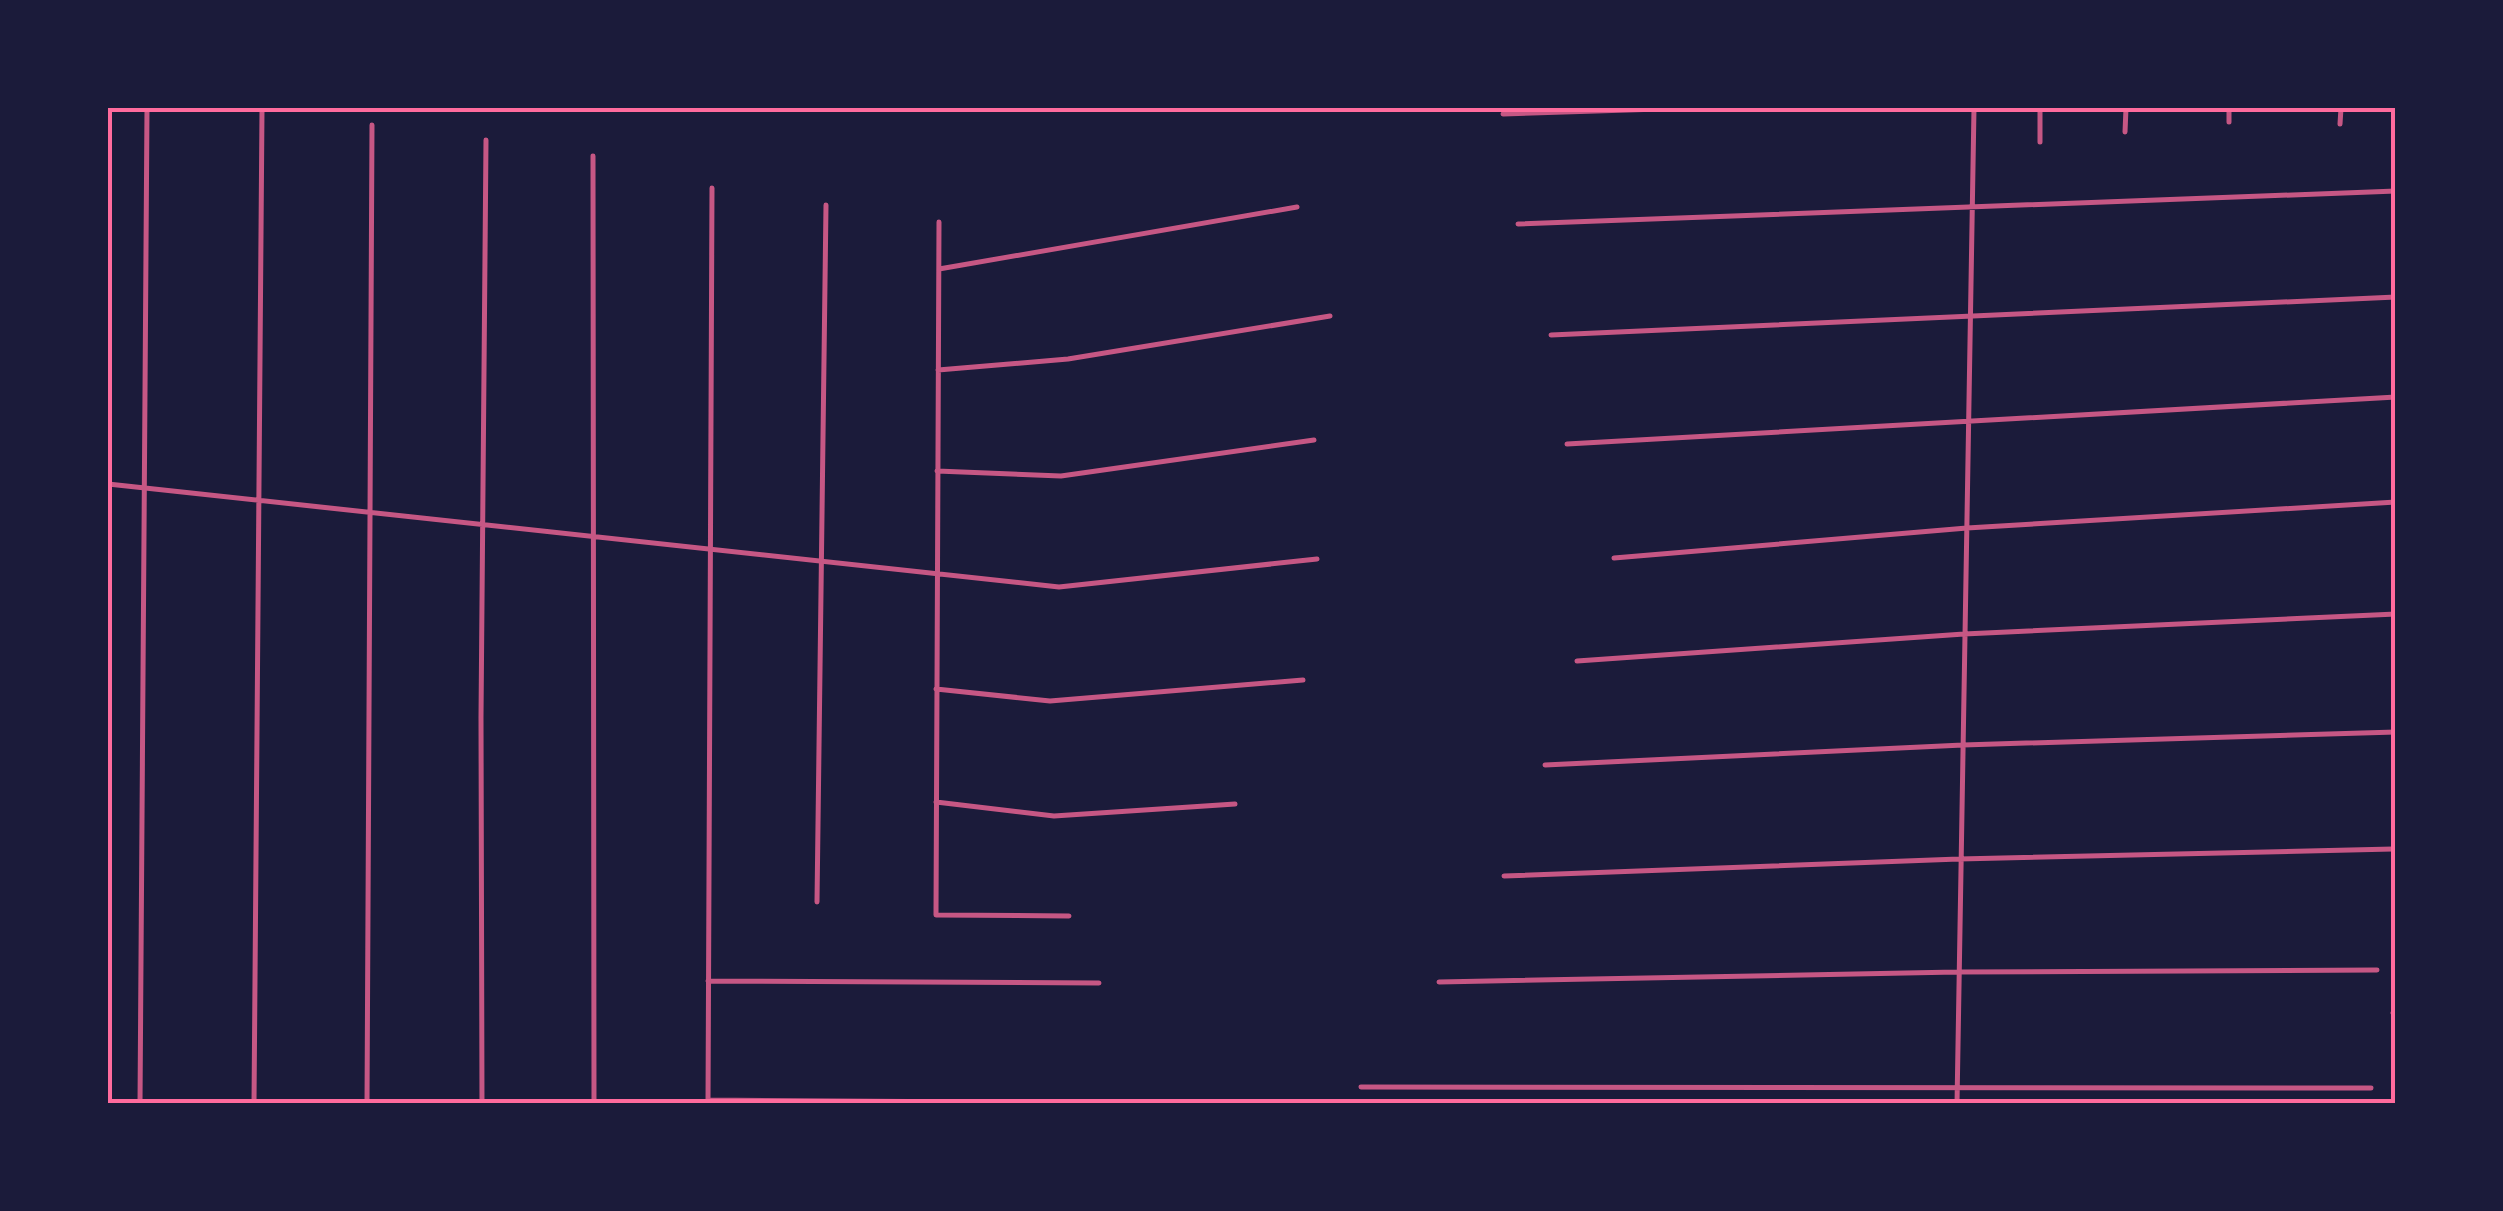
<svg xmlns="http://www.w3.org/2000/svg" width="2503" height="1211" viewBox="0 0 2503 1211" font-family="'Noto Sans',sans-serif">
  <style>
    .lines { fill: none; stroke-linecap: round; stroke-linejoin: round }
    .minor { stroke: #c65784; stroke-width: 5 }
    .neatline { fill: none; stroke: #ff6b9d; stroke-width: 4 }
  </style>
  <rect width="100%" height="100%" fill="#1b1b3a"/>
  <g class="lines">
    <path class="minor" d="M1503,114l189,-6
      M2229,122v-14
      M2340,124l1,-16
      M2125,132l1,-24
      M2040,142v-34
      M593,156l1,948
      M939,222l-3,693 133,1
      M1518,224l878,-33
      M939,269l358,-62
      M1551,335l845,-38
      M938,370l130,-11 262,-43
      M1567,444l829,-47
      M937,471l124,5 253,-36
      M108,484l951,103 258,-28
      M1614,558l353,-30 429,-26
      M1577,661l387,-27 432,-20
      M936,689l114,12 253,-21
      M1545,765l418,-20 433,-13
      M936,802l118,14 181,-12
      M1504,876l455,-17 434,-10
      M817,902l9,-697
      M2394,914h2
      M708,981l391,2
      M1439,982l518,-10 420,-2
      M2393,1013l3,-1
      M1361,1087l1010,1
      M708,1100l392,3
      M140,1104l7,-996
      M254,1104l8,-994
      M367,1104l5,-979
      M482,1104l-1,-386 5,-578
      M708,1104l4,-916
      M1957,1104l17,-996"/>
  </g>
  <rect width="2503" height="1211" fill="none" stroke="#1b1b3a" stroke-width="220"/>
  <rect x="110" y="110" width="2283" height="991" class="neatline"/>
</svg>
